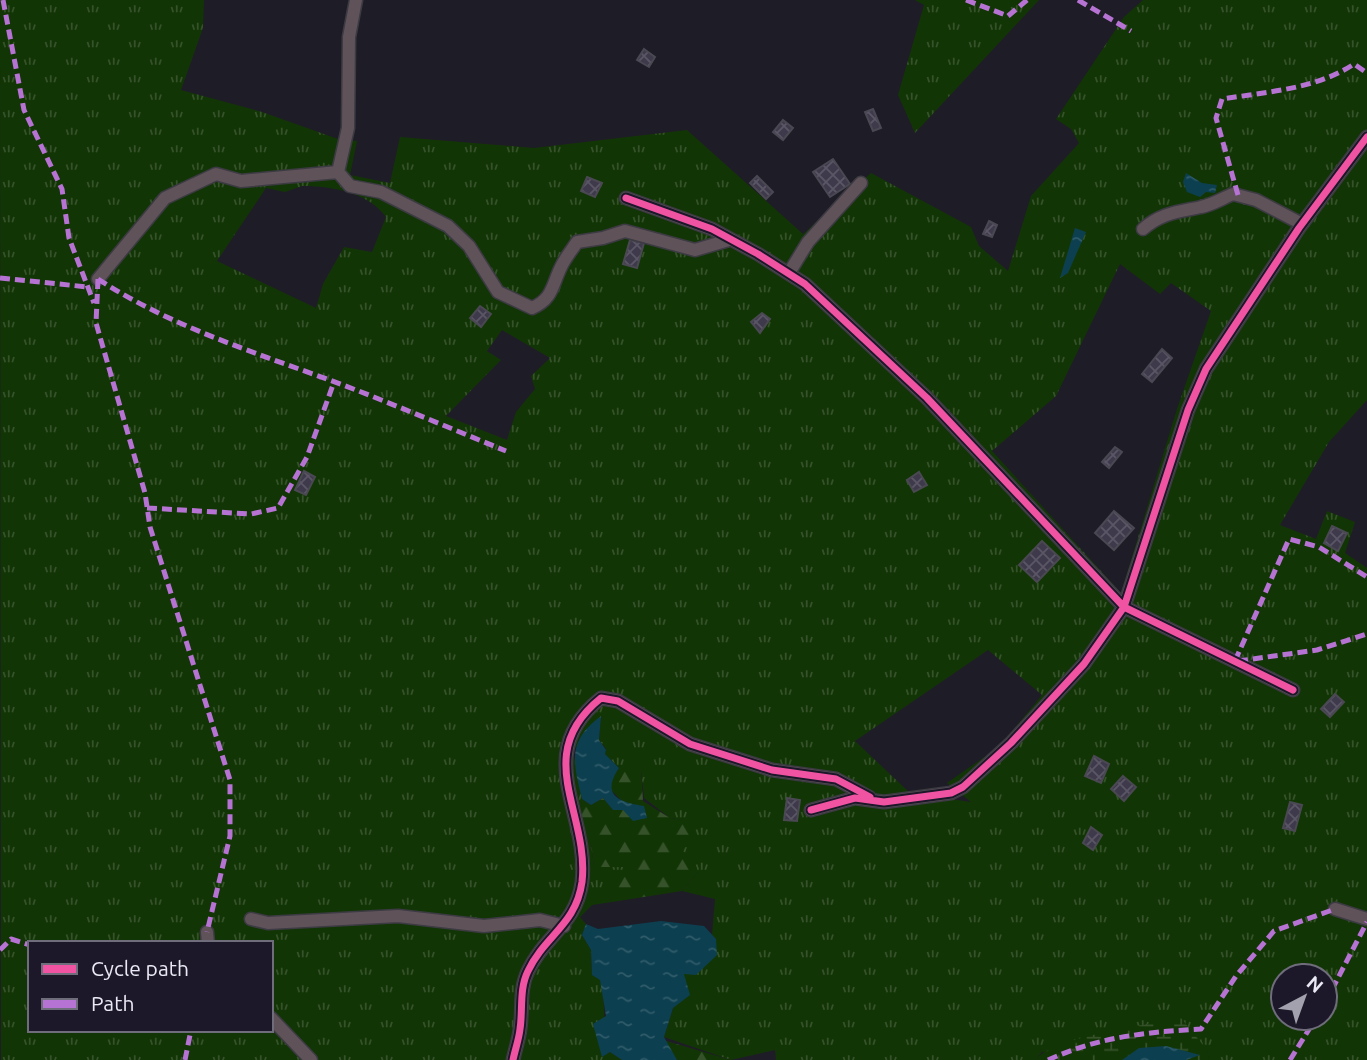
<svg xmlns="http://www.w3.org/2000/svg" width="1367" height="1060" viewBox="0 0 1367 1060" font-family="Ubuntu,sans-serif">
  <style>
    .grass { fill: url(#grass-tufts); fill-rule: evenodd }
    .forest { fill: url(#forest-firs) }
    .wetland { fill: url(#wetland-marsh) }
    .water { fill: url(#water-ripples) }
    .building { fill: url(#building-cross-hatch); stroke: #4a4852; stroke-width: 2 }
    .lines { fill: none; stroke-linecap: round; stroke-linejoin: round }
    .minor-casing { stroke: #3c3a42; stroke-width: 15 }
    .minor { stroke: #5f5259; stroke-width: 12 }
    .quiet { stroke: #b673d3; stroke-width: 5; stroke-dasharray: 10 5; stroke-linecap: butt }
    .cycleway-casing { stroke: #1c182a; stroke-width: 11 }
    .cycleway { stroke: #f153a3; stroke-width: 7 }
  </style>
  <defs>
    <pattern id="grass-tufts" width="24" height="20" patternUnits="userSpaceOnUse" patternTransform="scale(1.75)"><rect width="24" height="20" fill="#123505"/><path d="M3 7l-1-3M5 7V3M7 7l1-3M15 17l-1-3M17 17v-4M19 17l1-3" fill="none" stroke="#35522a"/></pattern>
    <pattern id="forest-firs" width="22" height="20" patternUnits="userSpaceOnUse" patternTransform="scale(1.75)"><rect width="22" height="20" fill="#123505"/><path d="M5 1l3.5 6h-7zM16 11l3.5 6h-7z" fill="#35522a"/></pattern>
    <pattern id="wetland-marsh" width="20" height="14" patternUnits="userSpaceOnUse" patternTransform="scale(1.75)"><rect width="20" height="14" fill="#123505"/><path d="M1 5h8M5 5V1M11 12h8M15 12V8" fill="none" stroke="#35522a"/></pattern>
    <pattern id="water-ripples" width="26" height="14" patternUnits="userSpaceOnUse" patternTransform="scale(1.75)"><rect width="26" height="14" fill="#0c3f50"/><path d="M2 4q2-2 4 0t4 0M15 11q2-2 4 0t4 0" fill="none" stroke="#305b6a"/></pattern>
    <pattern id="building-cross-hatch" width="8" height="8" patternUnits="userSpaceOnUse" patternTransform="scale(1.75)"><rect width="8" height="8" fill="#3f3a4b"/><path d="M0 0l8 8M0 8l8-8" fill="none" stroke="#5b5666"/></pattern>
  </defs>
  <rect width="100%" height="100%" fill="#1e1c26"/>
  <path class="grass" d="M0,0h204l-1,28 -22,62 81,22 76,27 19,2 -7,34 40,8 10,-46 134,11 153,-18 116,104 68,-61 100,54 8,19 29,25 23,-75 48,-53 -8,-14 -15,-10 68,-102 19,-17h224v400l-38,42 -49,83 36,14 11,-28 28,11 -10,31 22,15v492h-158l-2,-10 -165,2 -7,8h-259l-1,-10 -44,10 -67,-23 20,-64 32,-34 -4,-4 3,-36 -33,-8 16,-19 -16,-21 1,-31 -13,-2 -26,-20 -3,-29 -22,-1 -14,-14 1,-5 -7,-9 2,-24 -28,35 9,48 -1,24 10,21 3,23h38l-29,19 9,16 -20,3 -12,12 6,7 -4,11 9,15 1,25 8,4c6,27 5,50 2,77l8,-4 12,8h-621zM302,186c29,0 66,6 84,31l-14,35 -28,-5 -21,37 -7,24 -99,-47 49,-73 19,4zM1120,264l40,30 11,-11 40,28 -34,98 -56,184 -129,-142 64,-55zM502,330l48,28 -19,18 4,13 -19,23 -9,28 -61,-24 55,-56 -14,-9zM988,650l54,45 -42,51 -53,37 24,19 -61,-9 -55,-52zM30,943h241v87h-241zM1283,976h42v42h-42z
    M915,0h124l-124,133 -17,-38 26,-90z"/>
  <path class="forest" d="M619,768h22l2,33 27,17 13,2 10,19 -11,12 11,6 5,15 -16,19 -70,11 -10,-16 28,-19h-36l-3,-23 -11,-21 2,-24 9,6 12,-7 10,12 10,-8 -12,-12 -1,-8z
    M663,1040l68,20h-54z"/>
  <path class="wetland" d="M1181,1018l26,32 2,10h-174c20,-24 113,-35 146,-42z"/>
  <path class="water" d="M1186,173l16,10 15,2 -2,8 -9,-1 -6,5 -13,-5 -4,-10z
    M1075,228l11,4 -18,41 -8,5z
    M601,716l-2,24 7,10 -1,4 14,14c-18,27 -1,34 25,38l3,12 -14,3 -10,-11h-10l-10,-12 -12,7 -9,-6c-9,-37 -15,-58 19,-83z
    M661,921l43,5 12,13 1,16 -21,20 -12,-1 6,21 -17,13 -9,29 13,23h-55l-12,-8 -8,5 -9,-33 13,-8 -6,-36 -8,-5 -1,-25 -9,-15 4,-11 12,5z
    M1166,1046l34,9 -14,5h-64l17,-12z"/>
  <path class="building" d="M644,49l11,8 -6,10 -12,-7z
    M873,109l8,19 -8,3 -8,-19z
    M783,120l10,8 -10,12 -10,-8z
    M833,159l17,25 -20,13 -17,-25z
    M757,176l16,16 -7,7 -16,-16z
    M587,177l15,6 -7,14 -14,-6z
    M989,221l8,4 -5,12 -9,-3z
    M630,240l14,3 -7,25 -14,-4z
    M480,306l11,8 -10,13 -11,-9z
    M762,313l8,6 -10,14 -9,-11z
    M1162,349l10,9 -20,24 -10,-8z
    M1115,447l7,5 -13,16 -7,-6z
    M304,471l11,6 -9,18 -11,-5z
    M919,472l8,13 -13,7 -7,-12z
    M1114,511l20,17 -20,22 -19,-17z
    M1332,526l15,7 -9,18 -14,-8z
    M1042,541l18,17 -23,24 -18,-17z
    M1335,694l9,8 -14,15 -9,-8z
    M1094,756l15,8 -8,19 -16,-7z
    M1123,776l13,11 -12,14 -13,-12z
    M787,798l13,2 -3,21 -13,-1z
    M1290,802l12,3 -7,26 -12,-3z
    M1091,827l11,8 -9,15 -10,-7z"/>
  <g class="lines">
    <g class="minor-casing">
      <path id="minor" d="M356,0l-7,37 -1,91 -10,44 12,14 31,6 67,34 21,20 29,46 34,16c21,-9 20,-23 29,-41 4,-9 11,-17 16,-25l26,-4 22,-7 70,19 34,-10
        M626,198l86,31 46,25 47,30 122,114 197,209 169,83
        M1143,229c18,-16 35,-17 58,-22 11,-2 22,-9 32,-13l23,6 46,24
        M789,273l19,-31 53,-59
        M98,279l67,-81 51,-24 25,7 97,-9
        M811,810l44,-12 29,4 67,-9 12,-6 48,-44 73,-79 40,-57 64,-197 18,-41 93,-141 68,-91
        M1335,909l32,10
        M251,919l17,4 130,-7 86,10 56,-6 24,6
        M207,932l1,11
        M271,1018l40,42
        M513,1060c2,-10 6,-21 7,-31 3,-19 -1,-40 8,-58 17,-36 48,-46 54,-89 8,-69 -52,-127 19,-184l17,3 72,43 82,26 64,9 33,18"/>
    </g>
    <use href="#minor" class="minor"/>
    <path class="quiet" d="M3,0l21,110 38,79 7,49 25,65
      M966,0l42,16 19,-16
      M1078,0l53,31
      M1238,195l-22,-77 6,-19c44,-7 95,-10 132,-35l13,9
      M0,278l88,9
      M98,279l-2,44 49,170 5,34 80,253v56l-23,96
      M98,279c75,49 162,75 245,106 55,21 109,44 163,66
      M147,508l104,6 27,-6 29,-51 27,-75
      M1235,661l54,-122 30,8 48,30
      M1238,661l79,-11 50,-16
      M0,950l11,-11 19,6
      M1325,1003l42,-81
      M185,1060l6,-30
      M1048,1060c50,-23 98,-28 153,-31l35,-53 38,-45 61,-22
      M1290,1060l26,-42"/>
    <g class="cycleway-casing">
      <path id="cycleway" d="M626,198l86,31 46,25 47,30 122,114 197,209 169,83
        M811,810l44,-12 29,4 67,-9 12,-6 48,-44 73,-79 40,-57 64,-197 18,-41 93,-141 68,-91
        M513,1060c2,-10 6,-21 7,-31 3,-19 -1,-40 8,-58 17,-36 48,-46 54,-89 8,-69 -52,-127 19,-184l17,3 72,43 82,26 64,9 34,18"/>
    </g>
    <use href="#cycleway" class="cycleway"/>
  </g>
  <rect x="28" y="941" width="245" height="91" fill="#1c182a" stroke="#6f6c7b" stroke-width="2"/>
  <rect x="42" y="964" width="35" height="10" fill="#f153a3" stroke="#6f6c7b" stroke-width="2"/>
  <text x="91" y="976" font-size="21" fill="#ebe9f5">Cycle path</text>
  <rect x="42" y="999" width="35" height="10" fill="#b673d3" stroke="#6f6c7b" stroke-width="2"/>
  <text x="91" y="1011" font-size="21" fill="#ebe9f5">Path</text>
  <g transform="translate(1304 997) rotate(41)"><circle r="33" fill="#1c182a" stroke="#6f6c7b" stroke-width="2"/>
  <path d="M0-5L12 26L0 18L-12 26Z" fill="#a3a1ad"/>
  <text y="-10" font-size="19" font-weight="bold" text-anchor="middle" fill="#ebe9f5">N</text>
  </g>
</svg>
